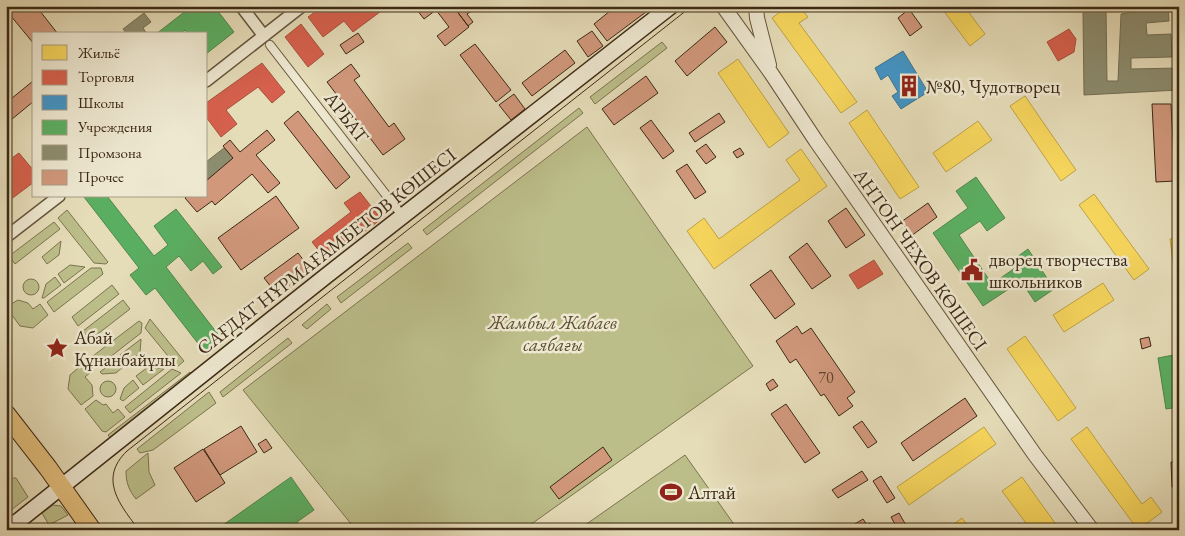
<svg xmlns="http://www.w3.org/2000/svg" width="1185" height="536" viewBox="0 0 1185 536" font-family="'EB Garamond',serif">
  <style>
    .green { fill: #bcbe8a; stroke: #7c744f }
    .homes { fill: #f6d55c; stroke: #bea146 }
    .shops { fill: #d6604d; stroke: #a8503c }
    .schools { fill: #4393c3; stroke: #41738e }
    .public { fill: #5aae61; stroke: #51864a }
    .industry { fill: #8c8c6e; stroke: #746e53 }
    .building { fill: #d1987c; stroke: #3c2914 }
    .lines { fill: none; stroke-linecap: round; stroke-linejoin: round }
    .pedestrian-casing { stroke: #66563d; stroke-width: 10 }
    .minor-casing { stroke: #66563d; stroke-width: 14 }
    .tertiary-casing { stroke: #66563d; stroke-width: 16 }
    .secondary-casing { stroke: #3c2914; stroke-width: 18 }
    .primary-casing { stroke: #3c2914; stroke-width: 20 }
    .pedestrian { stroke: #eee8d1; stroke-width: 8 }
    .minor { stroke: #eee8d1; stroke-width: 11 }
    .tertiary { stroke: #eee8d1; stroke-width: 14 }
    .secondary { stroke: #eee8d1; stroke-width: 15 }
    .primary { stroke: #e2be7c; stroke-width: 18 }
    .tram { stroke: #3c2914; stroke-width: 1 }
    .labels { text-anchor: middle; stroke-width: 5; stroke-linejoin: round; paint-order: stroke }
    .number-label { font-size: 16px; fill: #61452e }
    .poi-label { font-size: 19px; fill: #3c2914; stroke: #eee8d1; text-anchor: start }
    .street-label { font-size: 19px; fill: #3c2914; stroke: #eee8d1 }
    .park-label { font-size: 19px; font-style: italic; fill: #5c4e32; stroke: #eee8d1 }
  </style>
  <rect width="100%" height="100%" fill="#e5dcb8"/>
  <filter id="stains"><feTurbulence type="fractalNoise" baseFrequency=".004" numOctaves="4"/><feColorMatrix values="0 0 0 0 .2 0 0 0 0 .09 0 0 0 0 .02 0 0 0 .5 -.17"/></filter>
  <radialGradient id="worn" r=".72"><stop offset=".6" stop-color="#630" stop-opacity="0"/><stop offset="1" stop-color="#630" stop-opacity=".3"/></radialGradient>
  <path class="green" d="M662,42l5,6 -72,56 -5,-7z
    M579,108l4,5 -156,122 -4,-5z
    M587,127l166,239 -230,164h-167l-113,-140z
    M67,210l41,52 -2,2 -12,-1 -36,-45z
    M54,222l6,7 -45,35 -6,-8z
    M61,241l-2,14 -12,9 -5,-7z
    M408,243l4,5 -71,55 -4,-6z
    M70,265l15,2 -21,16 -6,-9z
    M91,268h10l2,6 -49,38 -7,-10z
    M55,277l6,8 -17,13h-2l4,-14z
    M23 287a8 8 0 1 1 16 0a8 8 0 1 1-16 0Z
    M112,285l7,9 -41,32 -6,-9z
    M18,300l10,3 5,6 7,-5 8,11 -15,13 -13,-2 -14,-19z
    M123,300l7,9 -40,31 -7,-9z
    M327,304l4,5 -24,20 -5,-4z
    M150,319l34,42 -7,6 -32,-39z
    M139,321l3,2 -1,10 -45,35 -7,-9z
    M288,338l4,5 -69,54 -3,-5z
    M141,339l-1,14 -13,11 -7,-9z
    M117,359l6,8 -7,6 -14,1 -2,-2z
    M84,363l8,8 -7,6 7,8 1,11 -12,9 -13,-16 2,-14z
    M148,367l16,2 -21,16 -7,-9z
    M172,369l9,4 -51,40 -5,-6z
    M190,372l5,6 -82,64 -5,-7z
    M133,380l6,8 -16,13 -3,-2 4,-11z
    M100 389a8 8 0 1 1 16 0a8 8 0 1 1-16 0Z
    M209,392l7,11 -63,47 -13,3 -3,-4z
    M96,400l7,5 3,-1 7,9 5,-4 7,8 -19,15 -4,-1 -17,-22z
    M148,453l1,19 6,13 -19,14c-7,-9 -10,-16 -10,-28z
    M685,455l53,75h-160z
    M6,478h10l12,19 -22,17z
    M53,505l8,1 7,9 -19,10 -7,-12z"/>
  <path class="homes" d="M788,6h11l9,11 -9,6 58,79 -16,11 -69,-95z
    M940,6h24l21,28 -15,12z
    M738,59l51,74 -20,15 -51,-75z
    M1025,96l51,74 -15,11 -51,-75z
    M867,110l52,77 -19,12 -51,-76z
    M978,121l14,19 -46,32 -13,-19z
    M801,149l26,37 -113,83 -27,-38 17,-13 15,21 81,-59 -14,-20z
    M1094,194l55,75 -15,11 -55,-75z
    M1179,238v23l-6,1 -3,-23z
    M1103,283l11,17 -50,32 -11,-17z
    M1025,336l51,72 -18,13 -51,-72z
    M984,427l12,17 -87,61 -12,-18z
    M1087,427l55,77 9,-7 11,15 -24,18 -67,-91z
    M1022,477l38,53h-29l-29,-39z
    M962,518l9,12h-25z"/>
  <path class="shops" d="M323,6h65l-35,26 -9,-11 -21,16 -15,-20z
    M301,24l23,30 -16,13 -23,-30z
    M1069,29l7,10 -2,13 -16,9 -11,-19z
    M262,63l23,29 -13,11 -14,-16 -32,23 11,14 -16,13 -15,-20v-14z
    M19,153l15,18v11l-28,21v-41z
    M360,192l21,27 -54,42 -15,-19 39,-30 -7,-9z
    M874,260l9,14 -25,15 -9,-14z"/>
  <path class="schools" d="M903,51l25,41 -27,17 -9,-13 6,-4 -10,-17 -7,5 -6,-12z"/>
  <path class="public" d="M192,6h22l20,26 -28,22v-20h-18l-3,-4 -4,4h-25z
    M976,177l29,41 -18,13 -7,-10 -21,14 33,49 23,-16 -5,-6 18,-13 26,40 -19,13 -14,-21 -38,25 -50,-73 35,-25 -12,-17z
    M85,196h22l47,60 14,-11 -14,-19 22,-17 46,58 -9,7 -10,-13 -12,10 -12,-15 -13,11 58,75 -17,13 -52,-67 -9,7 -16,-20 9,-7 -55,-71z
    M1179,354v53l-13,2 -8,-51z
    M291,477l23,33 -17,12 6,8h-77l-3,-5z"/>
  <path class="industry" d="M1092,6h16l-2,2 1,73h11l3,-67 36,-6v-2h11l1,15 -23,2 1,12 24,-1 1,23 -41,1v11l48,-1v22l-95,5 -1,-82z
    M144,13l7,9 -8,6 4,6h-20l-4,-5z
    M224,148l9,10 -25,21 -2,-2v-15z"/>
  <path class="building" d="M6,6h30l22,28h-24v10l-28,-34z
    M422,6h31l16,21 -24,19 -8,-10 12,-9 -13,-17 -12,9 -7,-9z
    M453,6h16l3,5 -5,3 6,8 -5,4z
    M616,6h32l2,3 -43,32 -13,-17z
    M909,9l13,18 -12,9 -12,-18z
    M715,27l12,15 -40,34 -12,-15z
    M592,31l11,15 -15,11 -11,-16z
    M358,33l6,9 -18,12 -6,-9z
    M475,44l36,46 -15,12 -36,-47z
    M565,50l10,13 -43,33 -10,-13z
    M351,64l9,12 -6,4 35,47 5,-4 11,16 -22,16 -56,-73z
    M646,76l12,17 -44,32 -12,-16z
    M33,81l1,20 -28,23v-21z
    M514,94l11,15 -14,11 -12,-15z
    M1152,104h19l4,77 -19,1z
    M298,111l52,66 -14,12 -52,-66z
    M719,113l6,9 -30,20 -6,-9z
    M651,120l23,31 -11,8 -23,-31z
    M267,130l8,10 -19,15 24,28 -12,10 -16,-19 -37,31 -3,-4 -15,11 -12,-14 2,-2h19v-15l27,-23 -10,-12 7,-6 10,12z
    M706,144l10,13 -10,7 -10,-13z
    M740,148l4,6 -7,4 -4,-6z
    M687,164l19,28 -11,7 -19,-28z
    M276,196l23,32 -58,42 -23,-32z
    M928,203l9,14 -26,19 -10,-14z
    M846,208l19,27 -19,13 -18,-27z
    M807,243l24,33 -19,13 -23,-32z
    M298,253l14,18 -33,26 -15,-19z
    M771,270l24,34 -20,15 -25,-34z
    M797,326l5,8 9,-6 44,64 -8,6 6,8 -14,10 -15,-22 -3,2 -25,-37 -6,4 -14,-22z
    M1149,337l2,9 -9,3 -2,-10z
    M773,379l5,7 -8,5 -4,-7z
    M965,398l12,18 -64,45 -12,-18z
    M786,404l34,49 -15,10 -34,-49z
    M862,421l15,21 -9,6 -15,-21z
    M241,426l16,26 -37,23 -16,-26z
    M266,439l6,9 -8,5 -6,-9z
    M603,447l9,13 -53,39 -9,-12z
    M203,449l22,34 -29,19 -22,-34z
    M1171,462h8v24l-7,1z
    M862,471l6,9 -30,18 -6,-8z
    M881,476l14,22 -8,5 -14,-22z
    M899,513l8,14 -4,3h-5l-7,-13z
    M863,519l4,6 3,-2 4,7h-29z"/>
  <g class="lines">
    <g class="pedestrian-casing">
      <path id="pedestrian" d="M270,45l127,164"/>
    </g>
    <g class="minor-casing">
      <path id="minor" d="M241,6l23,30
        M206,81l96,-75
        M6,237l53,-41"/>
    </g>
    <g class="tertiary-casing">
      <path id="tertiary" d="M723,6l48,67 45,68 219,314 57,75
        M756,6l1,12 12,47"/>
    </g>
    <g class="secondary-casing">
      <path id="secondary" d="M7,530l319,-254 345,-270"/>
    </g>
    <g class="primary-casing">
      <path id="primary" d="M6,414l42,54 44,62"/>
    </g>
    <use href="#pedestrian" class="pedestrian"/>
    <use href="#minor" class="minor"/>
    <use href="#tertiary" class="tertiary"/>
    <use href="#secondary" class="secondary"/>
    <use href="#primary" class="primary"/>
    <path class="tram" d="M139,530c-19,-25 -41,-51 -12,-79l565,-445"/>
  </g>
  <defs>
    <g id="building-bare" transform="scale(1.725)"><path d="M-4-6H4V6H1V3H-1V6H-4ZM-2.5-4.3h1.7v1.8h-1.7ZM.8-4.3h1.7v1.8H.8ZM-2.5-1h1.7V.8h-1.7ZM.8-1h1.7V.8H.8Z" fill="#8f2418" stroke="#eee8d1" stroke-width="2.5" paint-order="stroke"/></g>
    <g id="civic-bare" transform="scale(1.725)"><path d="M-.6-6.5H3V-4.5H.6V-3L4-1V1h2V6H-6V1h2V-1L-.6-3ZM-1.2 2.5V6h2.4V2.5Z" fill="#8f2418" stroke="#eee8d1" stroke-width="2.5" paint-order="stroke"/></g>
    <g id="sight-bare" transform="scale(1.725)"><path d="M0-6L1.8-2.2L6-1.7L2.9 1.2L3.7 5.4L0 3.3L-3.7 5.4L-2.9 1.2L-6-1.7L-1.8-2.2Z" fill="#8f2418" stroke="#eee8d1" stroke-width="2.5" paint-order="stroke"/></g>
    <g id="stadium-bare" transform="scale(1.725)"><path d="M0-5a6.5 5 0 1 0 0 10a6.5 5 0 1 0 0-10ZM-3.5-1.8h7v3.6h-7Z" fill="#8f2418" stroke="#eee8d1" stroke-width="2.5" paint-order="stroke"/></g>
  </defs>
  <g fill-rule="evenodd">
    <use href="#building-bare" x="909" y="86"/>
    <use href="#civic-bare" x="972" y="270"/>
    <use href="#sight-bare" x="57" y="348"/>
    <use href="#stadium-bare" x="671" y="492"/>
  </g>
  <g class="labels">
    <g class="number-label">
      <text x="826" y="383">70</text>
    </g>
    <g class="poi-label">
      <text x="926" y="93">№80, Чудотворец</text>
      <text x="989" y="266">дворец творчества<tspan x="989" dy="22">школьников</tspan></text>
      <text x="74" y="344">Абай<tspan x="74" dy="22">Құнанбайұлы</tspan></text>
      <text x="688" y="499">Алтай</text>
    </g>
    <g class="street-label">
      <text transform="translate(347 117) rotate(52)" y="7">АРБАТ</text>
      <text transform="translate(326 251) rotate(-38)" y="7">САҒДАТ НҰРМАҒАМБЕТОВ КӨШЕСІ</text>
      <text transform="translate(921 259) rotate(55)" y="7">АНТОН ЧЕХОВ КӨШЕСІ</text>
    </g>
    <g class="park-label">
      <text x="553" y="329">Жамбыл Жабаев<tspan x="553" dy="22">саябағы</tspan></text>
    </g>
  </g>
  <rect width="1185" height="536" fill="none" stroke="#e5dcb8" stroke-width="25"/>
  <rect x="8" y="8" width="1170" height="521" fill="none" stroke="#3c2914" stroke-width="2.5"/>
  <rect x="12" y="12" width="1160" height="511" fill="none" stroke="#3c2914"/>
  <rect x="32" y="32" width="175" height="165" fill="#eee8d1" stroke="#a79c85"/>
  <rect x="42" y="45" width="25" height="15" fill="#f6d55c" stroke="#a79c85"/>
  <text x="78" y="58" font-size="15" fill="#3c2914">Жильё</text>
  <rect x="42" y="70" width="25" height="15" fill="#d6604d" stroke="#a79c85"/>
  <text x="78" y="82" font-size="15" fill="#3c2914">Торговля</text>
  <rect x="42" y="95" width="25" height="15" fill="#4393c3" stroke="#a79c85"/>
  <text x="78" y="108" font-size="15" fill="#3c2914">Школы</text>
  <rect x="42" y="120" width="25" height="15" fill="#5aae61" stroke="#a79c85"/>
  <text x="78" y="132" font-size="15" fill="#3c2914">Учреждения</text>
  <rect x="42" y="145" width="25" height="15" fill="#8c8c6e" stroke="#a79c85"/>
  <text x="78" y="158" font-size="15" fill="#3c2914">Промзона</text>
  <rect x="42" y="170" width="25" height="15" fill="#d1987c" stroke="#a79c85"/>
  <text x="78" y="182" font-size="15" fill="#3c2914">Прочее</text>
  <rect width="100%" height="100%" filter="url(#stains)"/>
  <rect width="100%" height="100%" fill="url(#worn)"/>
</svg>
